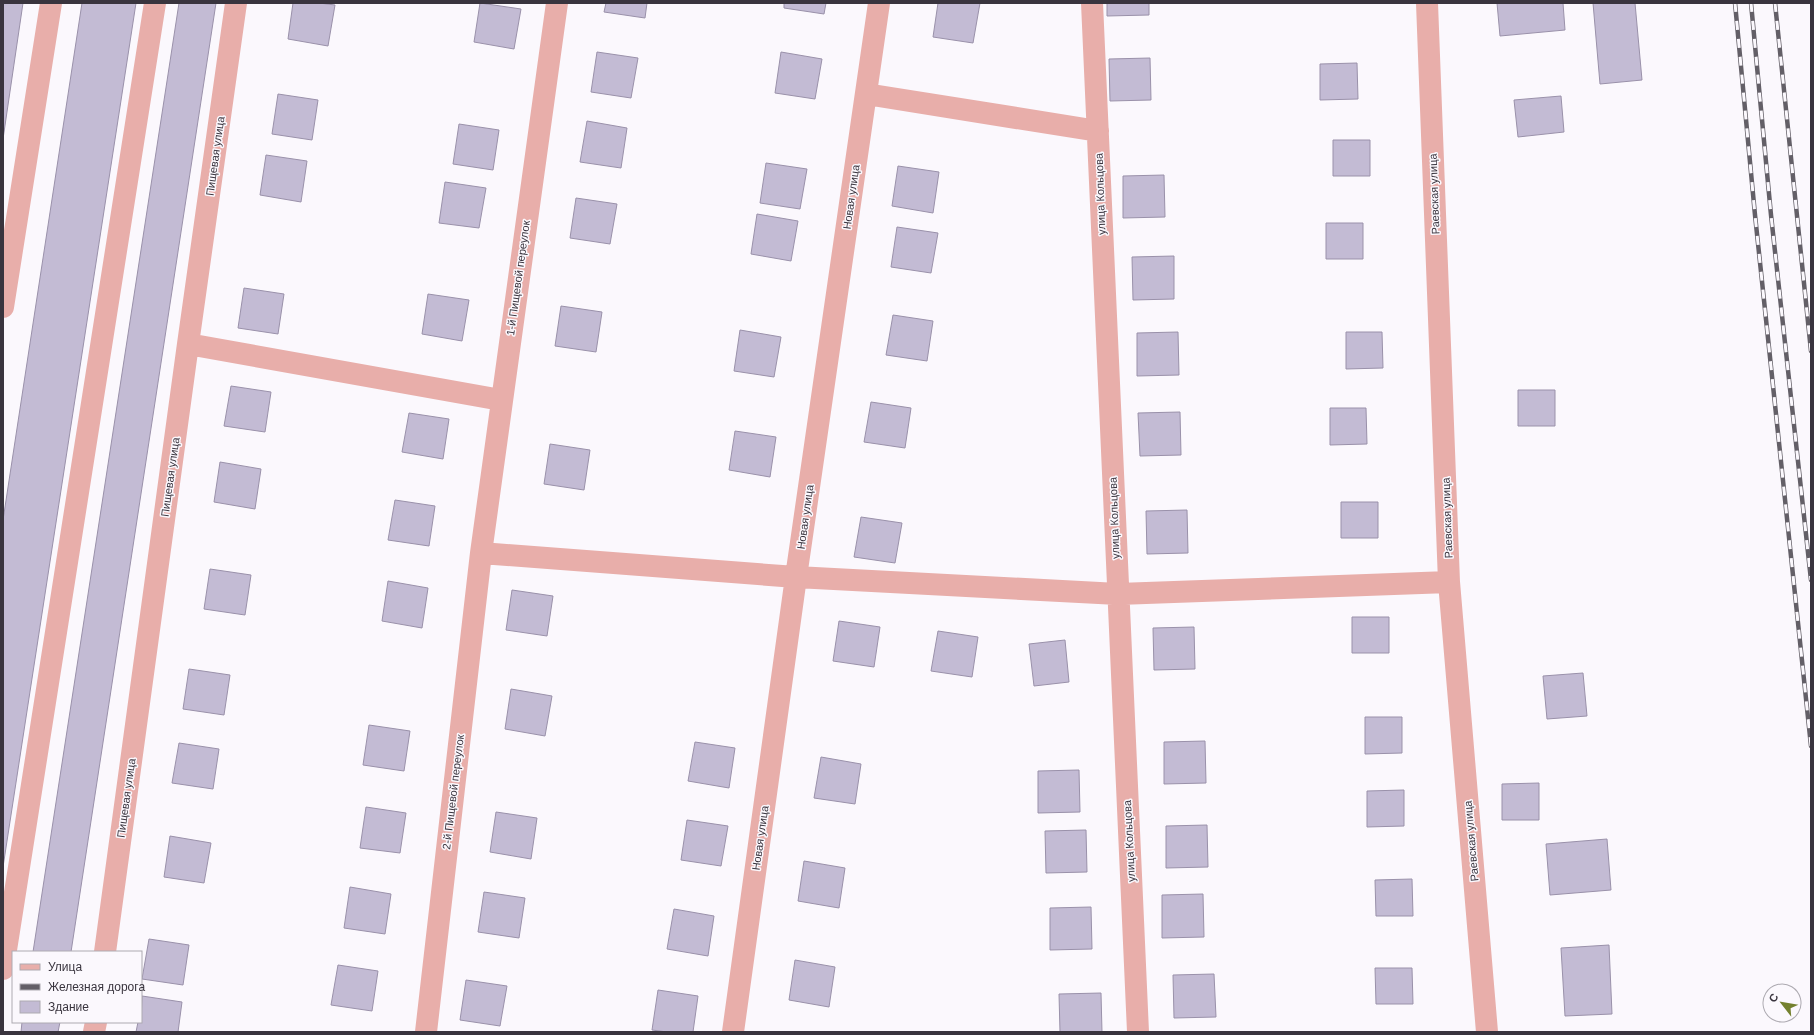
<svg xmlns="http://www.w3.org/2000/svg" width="1814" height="1035" viewBox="0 0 1814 1035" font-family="Helvetica,sans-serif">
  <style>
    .building { fill: #c3bbd4; stroke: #9a91aa }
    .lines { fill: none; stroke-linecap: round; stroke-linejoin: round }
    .minor { stroke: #e8aeaa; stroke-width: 22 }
    .rail-casing { stroke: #635f67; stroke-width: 4.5 }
    .rail { stroke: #fbf8fd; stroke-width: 3; stroke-dasharray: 9; stroke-linecap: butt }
    .labels { text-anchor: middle; stroke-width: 3; stroke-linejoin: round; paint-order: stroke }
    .street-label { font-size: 11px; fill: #39343e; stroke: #fbf8fd }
  </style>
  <rect width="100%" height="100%" fill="#fbf8fd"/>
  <path class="building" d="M3,3h20l-20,136z
    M82,3h54l-133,864v-347z
    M179,3h37l-145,949h-38z
    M293,3h26l16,2 -7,41 -40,-7z
    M480,3l41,6 -7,40 -40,-7z
    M606,3h41l-2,15 -41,-6z
    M784,3h42l-2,11 -40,-6z
    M938,3h42l-7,40 -40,-6z
    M1107,3h42v12l-42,1z
    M1497,3h66l2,27 -65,6z
    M1593,3h42l7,77 -42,4z
    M597,52l41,6 -7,40 -40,-6z
    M781,52l41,7 -7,40 -40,-6z
    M1150,58l1,42 -41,1 -1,-42z
    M1357,63l1,36 -38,1v-36z
    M278,94l40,6 -6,40 -40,-6z
    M1561,96l3,36 -46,5 -4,-37z
    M587,121l40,7 -6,40 -41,-6z
    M459,124l40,6 -6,40 -40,-6z
    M1333,140h37v36h-37z
    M266,155l41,6 -6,41 -41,-7z
    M766,163l41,6 -7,40 -40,-6z
    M898,166l41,6 -6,41 -41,-7z
    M1164,175l1,42 -42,1v-42z
    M445,182l41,6 -7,40 -40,-5z
    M576,198l41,6 -7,40 -40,-6z
    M757,214l41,7 -7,40 -40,-7z
    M1326,223h37v36h-37z
    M897,227l41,6 -7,40 -40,-6z
    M1174,256v43l-41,1 -1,-43z
    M244,288l40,6 -6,40 -40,-6z
    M428,294l41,6 -7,41 -40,-7z
    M561,306l41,6 -6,40 -41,-6z
    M893,315l40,6 -6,40 -41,-6z
    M740,330l41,7 -7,40 -40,-6z
    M1178,332l1,43 -42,1v-43z
    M1346,332h36l1,36 -37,1z
    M231,386l40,6 -6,40 -41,-6z
    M1518,390h37v36h-37z
    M871,402l40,6 -6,40 -41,-6z
    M1330,408h36l1,36 -37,1z
    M1180,412l1,43 -41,1 -2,-43z
    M409,413l40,6 -6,40 -41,-7z
    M735,431l41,6 -6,40 -41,-7z
    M550,444l40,6 -6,40 -40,-6z
    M220,462l41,7 -6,40 -41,-7z
    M395,500l40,6 -6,40 -41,-6z
    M1341,502h37v36h-37z
    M1187,510l1,43 -41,1 -1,-43z
    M861,517l41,6 -7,40 -41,-6z
    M210,569l41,6 -6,40 -41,-6z
    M388,581l40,7 -6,40 -40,-7z
    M512,590l41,6 -6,40 -41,-6z
    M1352,617h37v36h-37z
    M839,621l41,6 -6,40 -41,-6z
    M1194,627l1,42 -41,1 -1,-42z
    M938,631l40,6 -6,40 -41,-6z
    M1065,640l4,42 -35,4 -5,-42z
    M189,669l41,6 -6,40 -41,-6z
    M1583,673l4,43 -40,3 -4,-43z
    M511,689l41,7 -7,40 -40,-7z
    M1365,717h37v36l-37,1z
    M369,725l41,6 -6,40 -41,-6z
    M1205,741l1,42 -42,1v-42z
    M695,742l40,6 -6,40 -41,-7z
    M179,743l40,6 -6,40 -41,-6z
    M821,757l40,7 -6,40 -41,-6z
    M1079,770l1,42 -42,1v-42z
    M1539,783v37h-37v-36z
    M1404,790v36l-37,1v-36z
    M366,807l40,6 -6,40 -40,-5z
    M496,812l41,6 -6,41 -41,-7z
    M687,820l41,6 -7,40 -40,-6z
    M1207,825l1,42 -42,1v-42z
    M1086,830l1,42 -41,1 -1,-42z
    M170,836l41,7 -7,40 -40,-6z
    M1607,839l4,51 -61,5 -4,-51z
    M804,861l41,7 -6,40 -41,-7z
    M1412,879l1,37h-37l-1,-36z
    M350,887l41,7 -6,40 -41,-6z
    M484,892l41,6 -6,40 -41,-6z
    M1203,894l1,43 -42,1v-43z
    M1091,907l1,42 -42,1v-42z
    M674,909l40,7 -6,40 -41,-7z
    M149,939l40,6 -6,40 -41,-6z
    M1609,945l3,69 -47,2 -4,-68z
    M795,960l40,7 -6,40 -40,-7z
    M338,965l40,6 -6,40 -41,-6z
    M1375,968h37l1,36h-37z
    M1214,974l2,43 -42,1 -1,-43z
    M466,980l41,6 -7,40 -40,-6z
    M658,990l40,6 -5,36h-26l-15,-2z
    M1101,993l1,39h-42l-1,-38z
    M142,996l40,6 -4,30h-42l2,-10h3z
    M22,1022h38l-2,10h-37z"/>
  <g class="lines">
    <path class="minor" d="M1092,3l46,1029
      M1427,3l22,579 38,450
      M866,94l232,37
      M3,307l48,-304
      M188,344l313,56
      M481,553l315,24 322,17 331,-12
      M105,952l83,-608 48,-341
      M3,969l152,-966
      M94,1032l2,-10
      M426,1032l55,-479 76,-550
      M733,1032l63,-455 83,-574"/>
    <g class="rail-casing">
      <path id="rail" d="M1735,3l20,212 56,531
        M1751,3l20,212 40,365
        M1775,3l36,348"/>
    </g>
    <use href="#rail" class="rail"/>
  </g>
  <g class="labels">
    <g class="street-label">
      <text transform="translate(215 156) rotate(-82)" y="4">Пищевая улица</text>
      <text transform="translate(1100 194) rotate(-92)" y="4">улица Кольцова</text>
      <text transform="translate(1434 194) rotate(-92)" y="4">Раевская улица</text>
      <text transform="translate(851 197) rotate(-82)" y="4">Новая улица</text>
      <text transform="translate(518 278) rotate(-82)" y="4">1-й Пищевой переулок</text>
      <text transform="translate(170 477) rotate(-82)" y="4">Пищевая улица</text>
      <text transform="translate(805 517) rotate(-82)" y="4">Новая улица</text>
      <text transform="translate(1114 518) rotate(-92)" y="4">улица Кольцова</text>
      <text transform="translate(1447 518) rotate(-92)" y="4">Раевская улица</text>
      <text transform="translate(453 792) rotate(-83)" y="4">2-й Пищевой переулок</text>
      <text transform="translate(126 798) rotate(-82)" y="4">Пищевая улица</text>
      <text transform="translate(760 838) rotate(-82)" y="4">Новая улица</text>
      <text transform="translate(1129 841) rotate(-93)" y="4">улица Кольцова</text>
      <text transform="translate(1471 841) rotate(-95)" y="4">Раевская улица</text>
    </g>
  </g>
  <rect width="1814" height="1035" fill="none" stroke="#39343e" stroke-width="8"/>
  <rect x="12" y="951" width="130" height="72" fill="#fbf8fd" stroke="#adaab1"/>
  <rect x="20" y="964" width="20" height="6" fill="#e8aeaa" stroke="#adaab1"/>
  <text x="48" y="971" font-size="12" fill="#39343e">Улица</text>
  <rect x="20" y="984" width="20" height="6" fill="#635f67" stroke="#adaab1"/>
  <text x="48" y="991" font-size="12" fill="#39343e">Железная дорога</text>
  <rect x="20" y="1001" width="20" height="12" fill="#c3bbd4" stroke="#adaab1"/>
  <text x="48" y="1011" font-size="12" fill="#39343e">Здание</text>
  <g transform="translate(1782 1003) rotate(301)"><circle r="19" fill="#fbf8fd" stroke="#adaab1"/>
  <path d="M0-3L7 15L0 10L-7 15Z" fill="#74812f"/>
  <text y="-6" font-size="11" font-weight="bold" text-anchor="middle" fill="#39343e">С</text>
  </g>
</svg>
